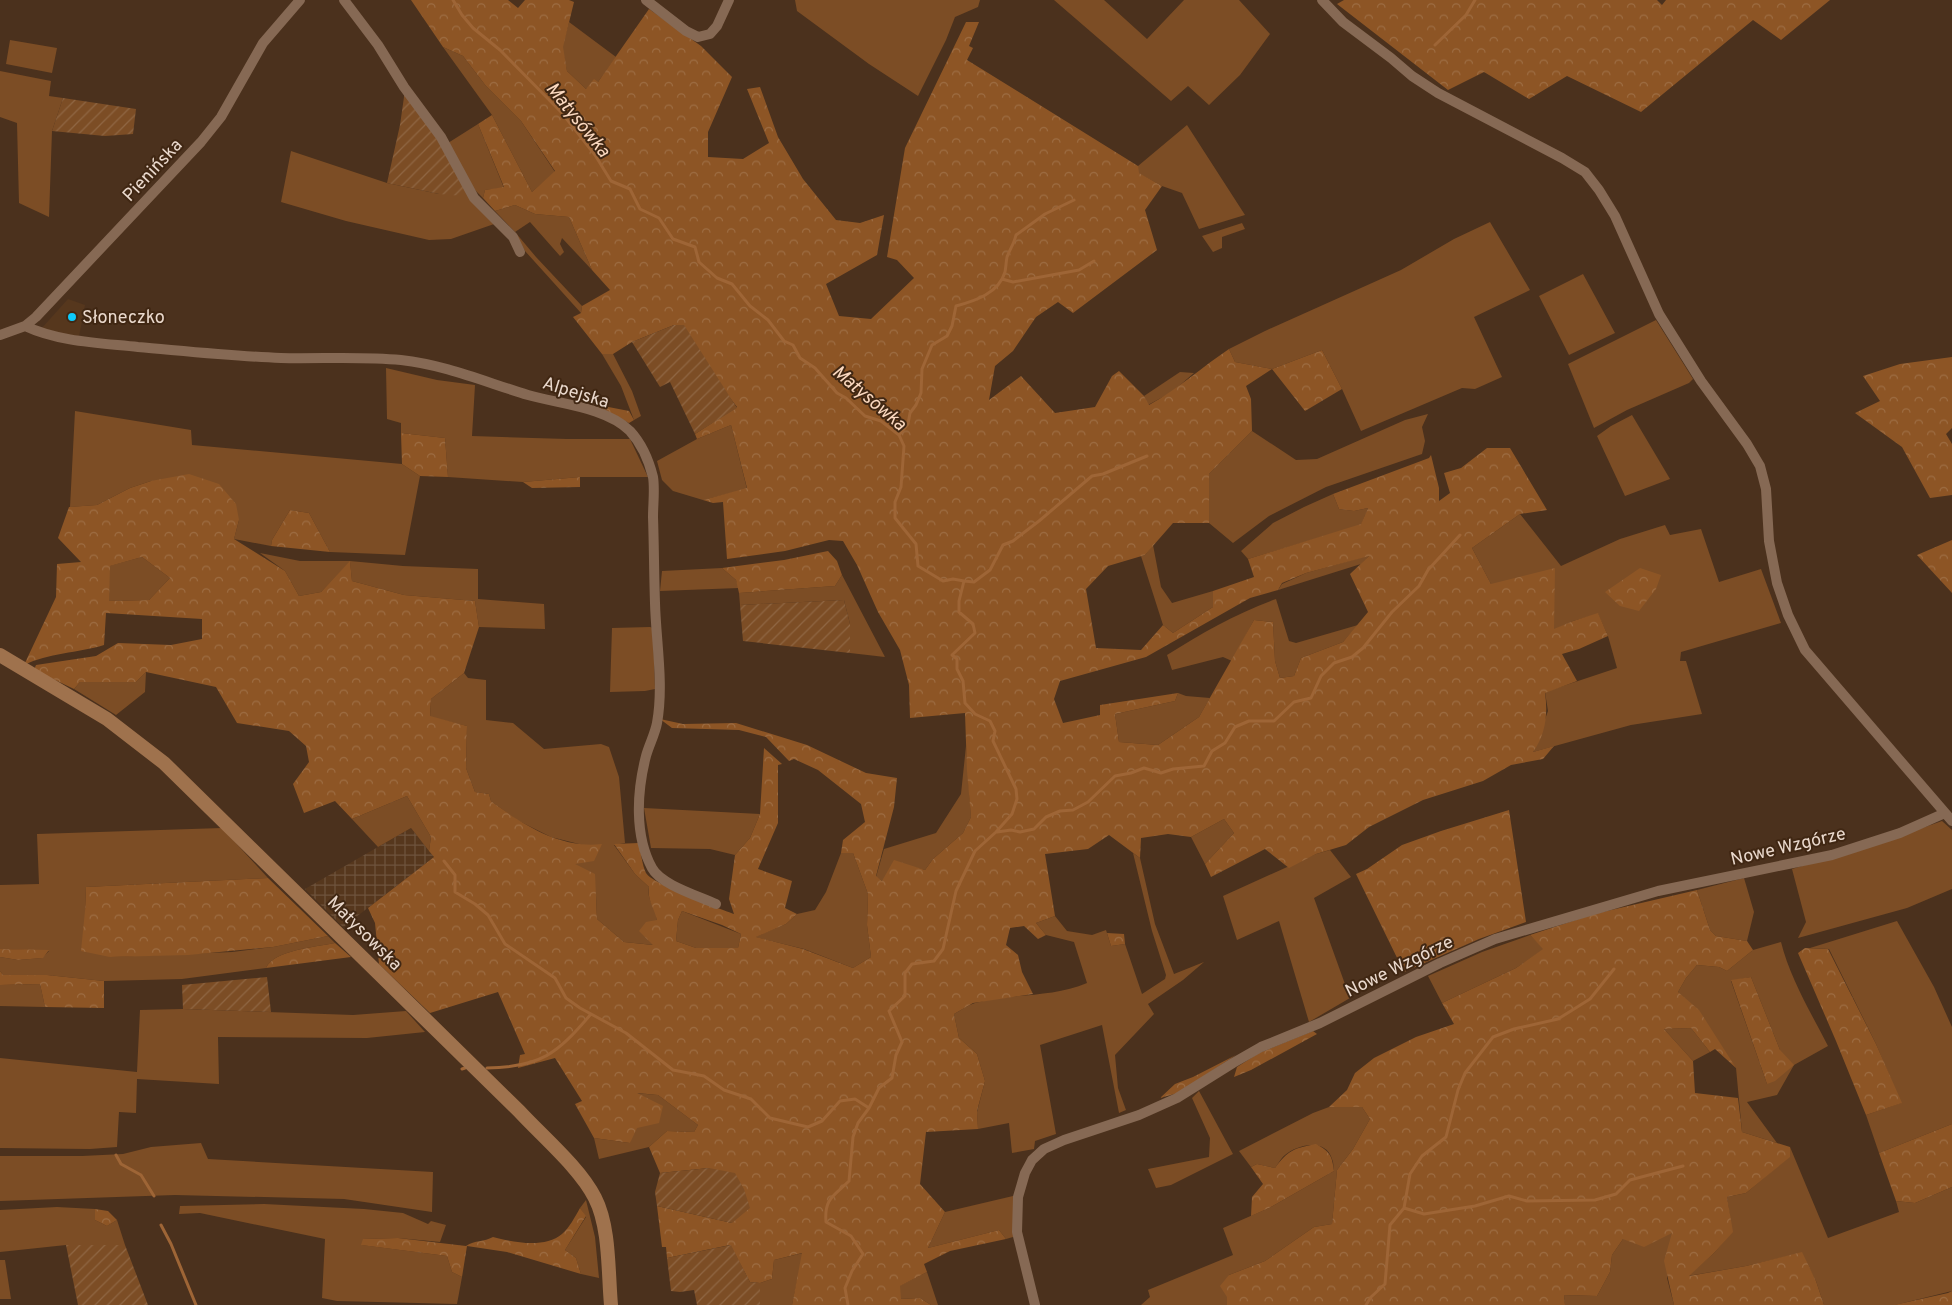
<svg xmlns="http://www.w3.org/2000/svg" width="1952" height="1305" viewBox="0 0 1952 1305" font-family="Overpass,sans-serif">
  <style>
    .built { fill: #56371d }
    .industrial { fill: url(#industrial-grid) }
    .grass { fill: #7c4d25; fill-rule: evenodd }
    .forest { fill: url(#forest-crowns); fill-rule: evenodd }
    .garden { fill: url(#garden-furrows) }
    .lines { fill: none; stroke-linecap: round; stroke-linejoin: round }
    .stream { stroke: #9e6536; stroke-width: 3 }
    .street { stroke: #866954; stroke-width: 10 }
    .secondary { stroke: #9f724d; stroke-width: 14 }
    .poi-dot { fill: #0dcafa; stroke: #402713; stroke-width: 2 }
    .labels { text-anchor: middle; stroke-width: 4; stroke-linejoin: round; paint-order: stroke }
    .street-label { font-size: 18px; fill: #ead9cd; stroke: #402713 }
    .poi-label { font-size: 18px; fill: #ead9cd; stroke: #402713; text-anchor: start }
    .water-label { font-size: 19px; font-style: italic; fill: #fbd9c0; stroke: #402713 }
  </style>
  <defs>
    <pattern id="industrial-grid" width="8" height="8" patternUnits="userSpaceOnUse" patternTransform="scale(1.25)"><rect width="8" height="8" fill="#56371d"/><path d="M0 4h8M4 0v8" fill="none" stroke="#6e533d"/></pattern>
    <pattern id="forest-crowns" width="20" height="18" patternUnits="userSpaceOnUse" patternTransform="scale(1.25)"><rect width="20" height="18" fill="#8d5525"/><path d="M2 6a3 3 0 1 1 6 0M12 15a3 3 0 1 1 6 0" fill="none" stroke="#9d6d43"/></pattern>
    <pattern id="garden-furrows" width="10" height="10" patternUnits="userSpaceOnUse" patternTransform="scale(1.25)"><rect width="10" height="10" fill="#7c4d25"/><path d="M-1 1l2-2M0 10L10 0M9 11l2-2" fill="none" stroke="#8f6643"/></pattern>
  </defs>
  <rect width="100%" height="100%" fill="#4b311d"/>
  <path class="built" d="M68,299l17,6 -6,32 -38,-8z"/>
  <path class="industrial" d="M411,828l23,29 -91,70 -38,-38z"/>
  <path class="grass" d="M795,0h185l-2,7 -23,10 -9,23 -28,56 -49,-32 -72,-53z
    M1054,0h50l43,39 37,-39h55l31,34 -30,41 -31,30 -21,-19 -17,15z
    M569,22l47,35 -18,25 -12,7 -19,-18 -5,-24z
    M10,40l47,8 -5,25 -46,-9z
    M443,47l20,9 23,30 35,35 34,51 -23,20 -40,-77z
    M0,71l51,10 -2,15 14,2 -11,33 -3,86 -30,-14 -2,-80 -17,-6z
    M478,124l26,64 -19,2 -2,8 -9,-9 -26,-46z
    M1187,125l58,90 -46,14 -17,-36 -20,-7 -24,-13v-7z
    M291,151l96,32 52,11 28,-1 30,30 -46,16 -22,1 -83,-19 -65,-19z
    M515,205l20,9 34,3 23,53 -30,-32 -2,6 4,8 -4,4 -30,-34 -15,10 21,25 46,49 -1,7 -56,-62 -10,-19 -20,-21z
    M1490,222l40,68 -56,27 28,60 -27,12 -13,-1 -101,43 -19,-42 -20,-39 -50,19 -37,-7 -6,-13 36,-18 136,-61 53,-31z
    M1242,223l3,6 -23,8v11l-9,4 -11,-16z
    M1583,274l32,59 -46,22 -30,-59z
    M1656,320l37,59 -4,4 -62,27 -33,18 -26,-64z
    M602,354h11l19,37 9,25 -7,4 -13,-34z
    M386,368l51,12 38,5 -3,51 95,3h63l18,38h-68l-57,5 -75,-5 -3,-39 -44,-5v-10l-14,-4z
    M1180,372l14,1 -22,19 -24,13 -4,-9z
    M75,411l116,19 1,15 210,19 18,12 -15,79 -75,-3 -21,-39 -19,-3 -18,30 -1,6 -37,-7 5,-19 -88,-39 -21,7 -33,17 -27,2z
    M1428,414l-6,13 3,14 -3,13 -96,33 -57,29 -36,27 -24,-20v-49l43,-43 44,29 21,-1 88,-39z
    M1632,415l38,64 -45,17 -28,-60 14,-10z
    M731,425l16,64 -44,11 -30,-9 -11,-11 -5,-19 40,-22z
    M1333,494l6,15 15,2 14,-3 -7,17 -113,34 -7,-8 32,-28 31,-16z
    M1520,514l41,52 59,-27 45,-14 5,10 31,-6 18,53 42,-13 20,54 -100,29 -1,9h6l16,53 -71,11 -98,27 15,-41 -3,-19 72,-24 -9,-32 -10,-22 -25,7 -19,9 -63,-46 -19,-36z
    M1153,545l8,42 11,16 41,-12v16l-40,26 -10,-8 -22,-69 4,-1z
    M260,553l40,8h50l53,5 75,3v30l66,5 1,25 -66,-2 -4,-26 -71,-6 -52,-14 -2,-19 -29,30 -22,4 -14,-25z
    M1370,555l-9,9 -83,26 4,-6 24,-11z
    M142,557l28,21 -21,22 -40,1v-35z
    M722,568l14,12 3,8 -79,3 2,-20z
    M842,575l43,82 -35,-4v-29l-6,-24 -104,5 -1,-12 96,-7z
    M1276,599l13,42 7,2 62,-18 -15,17 -42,16 -7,18 -14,2 -5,-17 -2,-39 -19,-2 -22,41 -9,-4 -51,13 -5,-15c35,-22 70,-42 109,-56z
    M650,627l3,1 2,61 -10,2 -35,1 2,-64z
    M146,672l-1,20 -29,23 -42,-26 6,-7h56z
    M464,673l4,5 18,2v40l27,3 31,26 57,-5 8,3 10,30 6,66 -11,2 21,29 14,13c-3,14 8,20 8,34 0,8 -2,17 -3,24l-30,-3 -27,-23 -1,-23 -22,-32 13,-18 -36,-9 -34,-17 -26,-19 -2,-7 -14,-2 -9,-24 1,-42 -37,-9 1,-18z
    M1178,693l8,3 24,2 -11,19 -41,28 -39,-3 -4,-28 60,-13z
    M966,746l5,71 -8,16 -30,26 -8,11 -12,-3 -31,14 -6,-4 8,-28 52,-16 25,-39z
    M407,796l24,41 -2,14 -18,-23 -33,19 -26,-28z
    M644,808l116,6 -10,24 -15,17 -25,-6 -59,-1z
    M1224,819l10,14 -29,31 -14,-27z
    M1942,821l10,9v59l-45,19 -109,30 8,-16 -14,-53 99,-30z
    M222,828l46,50 -182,9 -1,24 25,46 122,-5 41,-5 55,-11 7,7c-19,4 -61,7 -69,25l-84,11 -78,2 -57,-6h-44l-3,-4v-14l18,3 24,-2 7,-7 -49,-2v-64l39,-1 -2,-50z
    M1330,850l21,27 -37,21 36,100 -41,24 -30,-101 -42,19 -14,-44 93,-42z
    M841,853h12l15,41 -1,31 4,32 -18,11 -49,-19 -49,-12 31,-13 11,-10 18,-4 11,-18z
    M1133,853l7,5 15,66 19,50 30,-12 -21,18 -35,24 6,10 -39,41 3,33 8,22 -7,3 -17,-88 -62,20 16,89 -21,7 -1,8 -22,4 -3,-30 -31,6 -1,-17 8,-31 -8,-27 -18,-16 -5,-24c7,-4 14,-9 21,-11 37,-10 77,-5 112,-20l-13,-41 -28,-7 -10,-12 19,-7 12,15 25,4 14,-5 5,16 14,-2 17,50 23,-15 1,-4 -14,-44z
    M1744,878l10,34 -7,29 -31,-5 -6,-6 -13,-40z
    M682,911l59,23 -3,14h-42l-20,-7 2,-21z
    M1897,921l37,66 18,40v97l-73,29 -13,-38 35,-12 -25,-59 -47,-95 -19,-1z
    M1530,935l14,14 -28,19 -74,35 -14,-27 54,-24z
    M1781,942c9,36 30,71 47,104l-34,19 -17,30 -30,7 30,41 -35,-11 -6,-64 -58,-76 8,-14 11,-13 22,2 8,4 26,-21zM1751,977l29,73 -13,34 -36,-103z
    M40,984l5,23 -45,-1v-21z
    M183,1009l170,6 53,-4 19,21 -58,6 -149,-1 1,47 -82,-5 -1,34 -17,-1 -2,35 -27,2 -90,-1v-90l137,14 3,-62z
    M1691,1028l19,24 -17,9 -29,-32z
    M1199,1091l34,63 -62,31 -15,3 -8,-19 61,-12 1,-19 -18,-40z
    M635,1093l23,2 40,30 -4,7 -27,-1 -18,16 -50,12 -5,-21 36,5z
    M1329,1107h33l8,12 -17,30 -16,21 -5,54 -18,3 -49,34 -36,14 -2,30h-86l9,-8 -2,-7 85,-35 -10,-27 46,-20 65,-37c-1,-4 0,-8 -2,-12 -6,-21 -34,-15 -47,-4 -4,3 -7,9 -10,13l-18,-4 -6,3 -12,-16 74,-38z
    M201,1143l7,16 225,13 -1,40 -88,-13 -169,-4 -175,6v-45h82l41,-2 28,-7z
    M1790,1147l38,91 71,-26 -3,-11 19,2 37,-16v104l-57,14h-71l-8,-24 -15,-28 -55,13 -58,10 26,-23 18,-21 -5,-35 19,-4 43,-36z
    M1013,1196v41l-7,2 -7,-9 -71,18 17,-36z
    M586,1200l9,37 4,41 -18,-4 -5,-16 -11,-8 21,-33 -6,-9z
    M264,1204l100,5 39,4 25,11 3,-3 15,4 -6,17 -42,-4 -34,1 -2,6 85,11 5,16 10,5 -5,27 -120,-3 -15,-3 3,-59 -125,-26 -21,1 1,-8z
    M57,1207l38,2v11l12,6 10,-6 8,25h-59l-66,7v-42z
    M1673,1232l-6,46 7,27h-109l-1,-10 33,1 13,-24 2,-17 11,-16z
    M803,1253l-11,52h-32v-22l12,-4 2,-19z
    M0,1260h5l6,39h-11z
    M927,1272l11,33h-7l-11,-7 -20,1 -1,-13z"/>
  <path class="forest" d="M411,0h97l10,8 7,-8h44l5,2 -11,45 4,24 19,18 8,-10 4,3 51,-73 52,37 31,31 -24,55v25l35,2 26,-16 -22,-54 13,-2 18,50 25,42 33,41 24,3 24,-8 -7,40 -51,29 13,32 32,3 43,-41 -17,-18 -10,-3 18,-109 61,-126h13l-10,24 4,2 -6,12 171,106 1,7 23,13 -17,24 12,40 -84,63 -15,-11 -22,15 -23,34 -18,15 -6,34 32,-24 34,37 40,-6 17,-31 7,-5 25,25 5,9c29,-16 53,-38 80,-56l6,13 37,7 50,-19 20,39 -37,22 -33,-42 -26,17 5,13 1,32 -43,43v49h-36l-28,32 -37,11 -22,23 10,59 45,2 22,-25 10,8 40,-26v-16l41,-14 -6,-18 113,-35 7,-16 -14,3 -15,-2 -6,-15 96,-36 2,-3 8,33v13l11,-8 -6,-20 17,-5 26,-20h23l37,62 -27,4 -48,34 19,36 64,-16 -1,61 19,-8 25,-8 10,23 -29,13 -17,5 15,27 -32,12c3,20 1,41 -12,59l21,-6 -11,13 -32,6 -28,16 -60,19 -54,27 -23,18 -30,9 -27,14 -24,-19 -54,28 -6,-13 29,-31 -10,-14 -33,18 -23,-3 -27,4 -1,20 -31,-23 -21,14 -43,5 10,62 -19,7 10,12 -8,4 -14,-13 -14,2 -4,17 12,10 4,17 11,22 -60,9 -19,11 5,24 18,16 8,27 -8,30 1,18 -52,3 -6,52 25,28 -17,36 71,-18 7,9 -56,12 -26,13 3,8 -27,14 1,13 19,-1 11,7h-139l10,-52 -28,7 -2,19 -12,4 -10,-1 -20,-37 -63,13 -1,-11h-4l-5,-41 75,17 -23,-55 -49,5 -11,-26 18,-16 27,1 4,-7 -40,-30 -21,-2 26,13 -4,17 -22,5 -7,15 -36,-5 -19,-34 7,-3 -27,-43 -37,10 2,-13 5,-1 -27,-62 -68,21 -51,-49 -4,-41 -7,-15 66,-51 -5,-6 2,-14 -24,-41 -55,23 -17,-18 -31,12 -11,-29 16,-22 -3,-16 -17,-15 -52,-8 -21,-36 -70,-15 -10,10h-56l-6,7 -40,-19 2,-5 60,-9 22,-13 53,2 31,-6v-20l-96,-6 -2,32c-26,8 -56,8 -80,20l32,-68 1,-33 24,-2 -23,-24 11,-31 28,-2 33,-17 21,-7 38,-7 30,10 17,20 3,16 -5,19 51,32 14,25 22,-4 29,-31 2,20 52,14 71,6 4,26 -15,46 -33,26 -1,17 37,10 -1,42 9,24 14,2 2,7c32,24 70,48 111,43l-8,17 -19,3 20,10 2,45 27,23 29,3 -14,-14 7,-9 11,-2c-3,-13 -10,-20 -8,-33l-14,-13 -21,-30 25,-1c2,9 3,22 7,30 6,11 74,36 88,41l-5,-15 6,-44 15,-17 10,-24 4,-66 18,16 -4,1v58l-20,46 34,12 -7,27 12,6 -11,10 -30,13 47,12 50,19 18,-11 -4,-32 1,-31 -15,-41h-12l2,-13 22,-18 -4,-18 -43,-34 -24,-11 -5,2 -23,-24 -27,-7 -67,-2 -12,-9 23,5 53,-1 71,22 59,28 31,5 -3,29 -18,69 6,5 12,-21 31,10 8,-11 30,-26 8,-16 -4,-46 -2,-58 -55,5 -1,-33 -9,-35 -22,-38 -21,-47 -14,-24 -14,-1 -44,11 -58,8 -4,-57 -10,1 -10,-3 44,-12 -16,-63 -34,14 -2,-5 42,-27 -63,-82 -42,17 -19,12h-11l-29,-37 8,-4 1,-7 28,-16 -18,-20 -23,-53 -34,-3 -20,-9 -20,6 -12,-13 2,-8 19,-3 -26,-63 14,-9 40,77 23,-21 -34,-50 -35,-35 -23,-30 -20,-9zM1369,556l-19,18 18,38 -25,30 -42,16 -7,18 -14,2 -5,-17 -2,-39 -19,-2 -55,97 -41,28 -39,-3 -4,-28 60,-13 3,-8 -78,12v10l-37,8 -9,-24 6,-18 86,-24 104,-59 28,-8 4,-7 24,-10zM142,557l28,21 -21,22 -40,1 1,-35zM682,911l40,14 19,9 -3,14h-42l-20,-7 2,-21z
    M1344,0h313l5,5 4,-5h164l-49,40 -28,-20 -112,92 -74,-36 -38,23 -45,-27 -36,18 -111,-86z
    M1952,357v71l-6,6 6,10v51l-22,3 -28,-51 -47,-34 25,-12 -17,-25 37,-12z
    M593,404l36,7 5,9 -5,3z
    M401,433l44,5 3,39 -28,-1 -18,-12z
    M580,477v10l-48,1 -9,-6z
    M290,510l19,3 21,39 -59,-6 1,-6z
    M1952,540v53l-35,-38z
    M828,551l9,10 5,14 -7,11 -96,7 -3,-13 -14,-12 62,-8z
    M1640,568l21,7 -5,14 -17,22 -19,-5 -15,-14z
    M1509,810l17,112 -47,17 -75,33 -48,-98 11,-5 35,-24 39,-14z
    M268,878l60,58 -55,11 -85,8 -78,2 -29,-6 4,-40 1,-24z
    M1697,890l13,40 6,6 31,5 6,9 -26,21 -8,-4 -22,-2 -11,13 -8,14 21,18 37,58 -21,-19 -5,3 -19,-24 -27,1 29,32 2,32 43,5 4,34 48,15v10l-44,36 -19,4 6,35 -19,21 -25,23 57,-10 56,-14 14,29 8,24h-150l-10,-44 8,-28 -28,14 -21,-8 -11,16 -2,17 -13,24 -33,-1 1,10h-338v-8l-7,-11 9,-11 36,-14 49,-34 18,-3 5,-54 16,-21 17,-30 -8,-12h-33l18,-17 8,-17 19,-15 42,-21 38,-13 -12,-21 74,-35 27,-19 -13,-14 64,-21z
    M1107,933l17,1 1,10 -14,2z
    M335,943l16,14 -85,11c8,-18 50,-21 69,-25z
    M1805,948l23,1 48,95 26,59 -36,12 -30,-74 -38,-88z
    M0,949l49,1 -6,8 -25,2 -18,-3z
    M0,971l3,4h44l57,6v27l-59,-1 -5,-23 -40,1z
    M1751,977l29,73 14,15 -19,16 -8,3 -36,-104z
    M1313,1031l4,3 -66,36 -17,7 3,-10 22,-14z
    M1236,1055l-58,38 -18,5 15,-14 18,-7z
    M1952,1124v63l-37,16 -19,-2 -17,-48z
    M1316,1144c14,8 16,11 18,27l-65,37 -18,8 1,-19 11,-13 -12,-17 6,-3 18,4c13,-18 20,-20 41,-24z
    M580,1208l6,8 -21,34 11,8 5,16 -74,-22 -40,-6 -5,31 -10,-5 -5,-16 -86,-11 2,-6 35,-1 68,8c9,-6 18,-4 27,-9 19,5 52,12 69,-3 7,-6 13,-17 18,-26z
    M95,1209l13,2 9,9 -10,6 -12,-6z
    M1952,1291v14h-58l54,-12z"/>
  <path class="garden" d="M405,90l32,49 30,54 -4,3 -24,-2 -52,-11 13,-58z
    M63,98l73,11 -3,25 -28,2 -53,-5z
    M674,325h10l53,83 -42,26 -25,-52 -10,5 -28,-45z
    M844,600l6,24v29l-107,-12 -3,-36z
    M267,977l4,35 -88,-3 -1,-24z
    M709,1168l26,5 9,16 6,19 -18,15 -75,-17 -2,-14 5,-19z
    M66,1245h59l23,60h-70z
    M731,1245l19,37 10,1v22h-63l-3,-15 -14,2 -9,-1 -4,-33z"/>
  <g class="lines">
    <path class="stream" d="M453,0l9,15 11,13 27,22 62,63 33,42 16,26 19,8 10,20 19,9 14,21 22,8 4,15 18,16 15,6 18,22 18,14 16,21 9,4 7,13 15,10 22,25 9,5 19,18 16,5 18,14 5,11 -3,41 -6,15v16l21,26 2,22 25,15 10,-2 11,2 -5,20v11l14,12 2,9 -23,22 5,4v10l6,12 2,22 10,11 15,7 5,10 -2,10 23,48 1,10 -5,15 -16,18 -21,19 -19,40 -13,58 -9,12 -22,3 -7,9v23l-16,15 13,31 -6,13 -4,23 -13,10 -10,20 -11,15 -5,14 -4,44c-15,15 -25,17 -23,41l25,14 12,18 -11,17 -7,17 3,17
      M1435,45l31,-30 9,-15
      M1002,279l11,3 66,-12 15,-9
      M899,435l9,-11 2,-11 6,-8 5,-12 1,-24 10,-24 15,-9 5,-10 4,-20c19,-5 43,-13 49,-34 1,-5 1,-10 2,-15 3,-8 7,-13 9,-22l29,-21 29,-14
      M964,581l10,1 16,-12 13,-25 10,-4 26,-20 53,-45 11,-2 44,-18
      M997,832l14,-2 9,2 14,-3 12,-12 14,-6 13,-1 15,-8 27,-26 16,-3 13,-5 17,5 12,-4 31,-3 8,-15 13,-8 10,-16 14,-6h25l20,-19 17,-4 10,-22 13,-13 18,-6 11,-9 29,-36 27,-26 9,-16 32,-35
      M444,861l11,14v17l20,12 13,11 17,29 50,34 11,20 14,10 46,25 47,37 31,6 20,14 27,9 19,19 38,9 14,-6 18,-20 15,-2 14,9
      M487,1068c54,-1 70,-14 104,-54
      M462,1069l3,-1
      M116,1155l5,9 20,11 13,21
      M1404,1208l20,6 51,-8 34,-10 18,5 68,-1 21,-6 14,-14 53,-14
      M161,1225l10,19 25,61
      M1366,1305l5,-8 14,-13 5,-59 14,-17 6,-34 12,-18 24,-19 12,-47 7,-17 28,-36 21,-8 44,-10 32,-20 24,-30"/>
    <path class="street" d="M344,0l34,45 26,42 37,50 33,61 39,39 7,15
      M646,0l40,31 12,6 12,-3 7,-8 12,-26
      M1322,0l21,22 48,36 21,18 26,17 124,65 23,14 14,18 16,26 44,98 42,67 46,63 13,22 6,23 3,52 8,42 11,32 17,35 147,171
      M25,326c34,16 76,17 113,21 47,4 95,9 143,11 40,1 79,-2 120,2 45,5 84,22 127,35 31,9 78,12 102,36 11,12 19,30 23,46 2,12 0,27 0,40 1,28 1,57 2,86 1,39 9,81 2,120 -2,11 -8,22 -11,33 -9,35 -12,79 6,112 9,17 47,28 64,36
      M0,335l25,-9 11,-9 165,-175 20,-25 42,-74 37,-43
      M1035,1305l-18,-73 1,-35 7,-24 7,-13 12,-11 20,-9 75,-25 38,-17 56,-35 28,-16 59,-24 120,-60 55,-24 163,-48 174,-36 68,-22 45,-20"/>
    <path class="secondary" d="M0,655l107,64 57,44 355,348c23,25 61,57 76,87 15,29 13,75 16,107"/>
  </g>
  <circle class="poi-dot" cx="72" cy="317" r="5"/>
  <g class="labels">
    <g class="street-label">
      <text transform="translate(152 170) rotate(-47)" y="6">Pienińska</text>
      <text transform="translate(576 392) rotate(17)" y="6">Alpejska</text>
      <text transform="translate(1788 846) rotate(-13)" y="6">Nowe Wzgórze</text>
      <text transform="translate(365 933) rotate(45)" y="6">Matysowska</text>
      <text transform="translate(1399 966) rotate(-26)" y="6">Nowe Wzgórze</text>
    </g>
    <g class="poi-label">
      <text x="82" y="323">Słoneczko</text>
    </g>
    <g class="water-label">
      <text transform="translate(579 119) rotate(51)" y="7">Matysówka</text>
      <text transform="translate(870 397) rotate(40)" y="7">Matysówka</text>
    </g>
  </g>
</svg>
